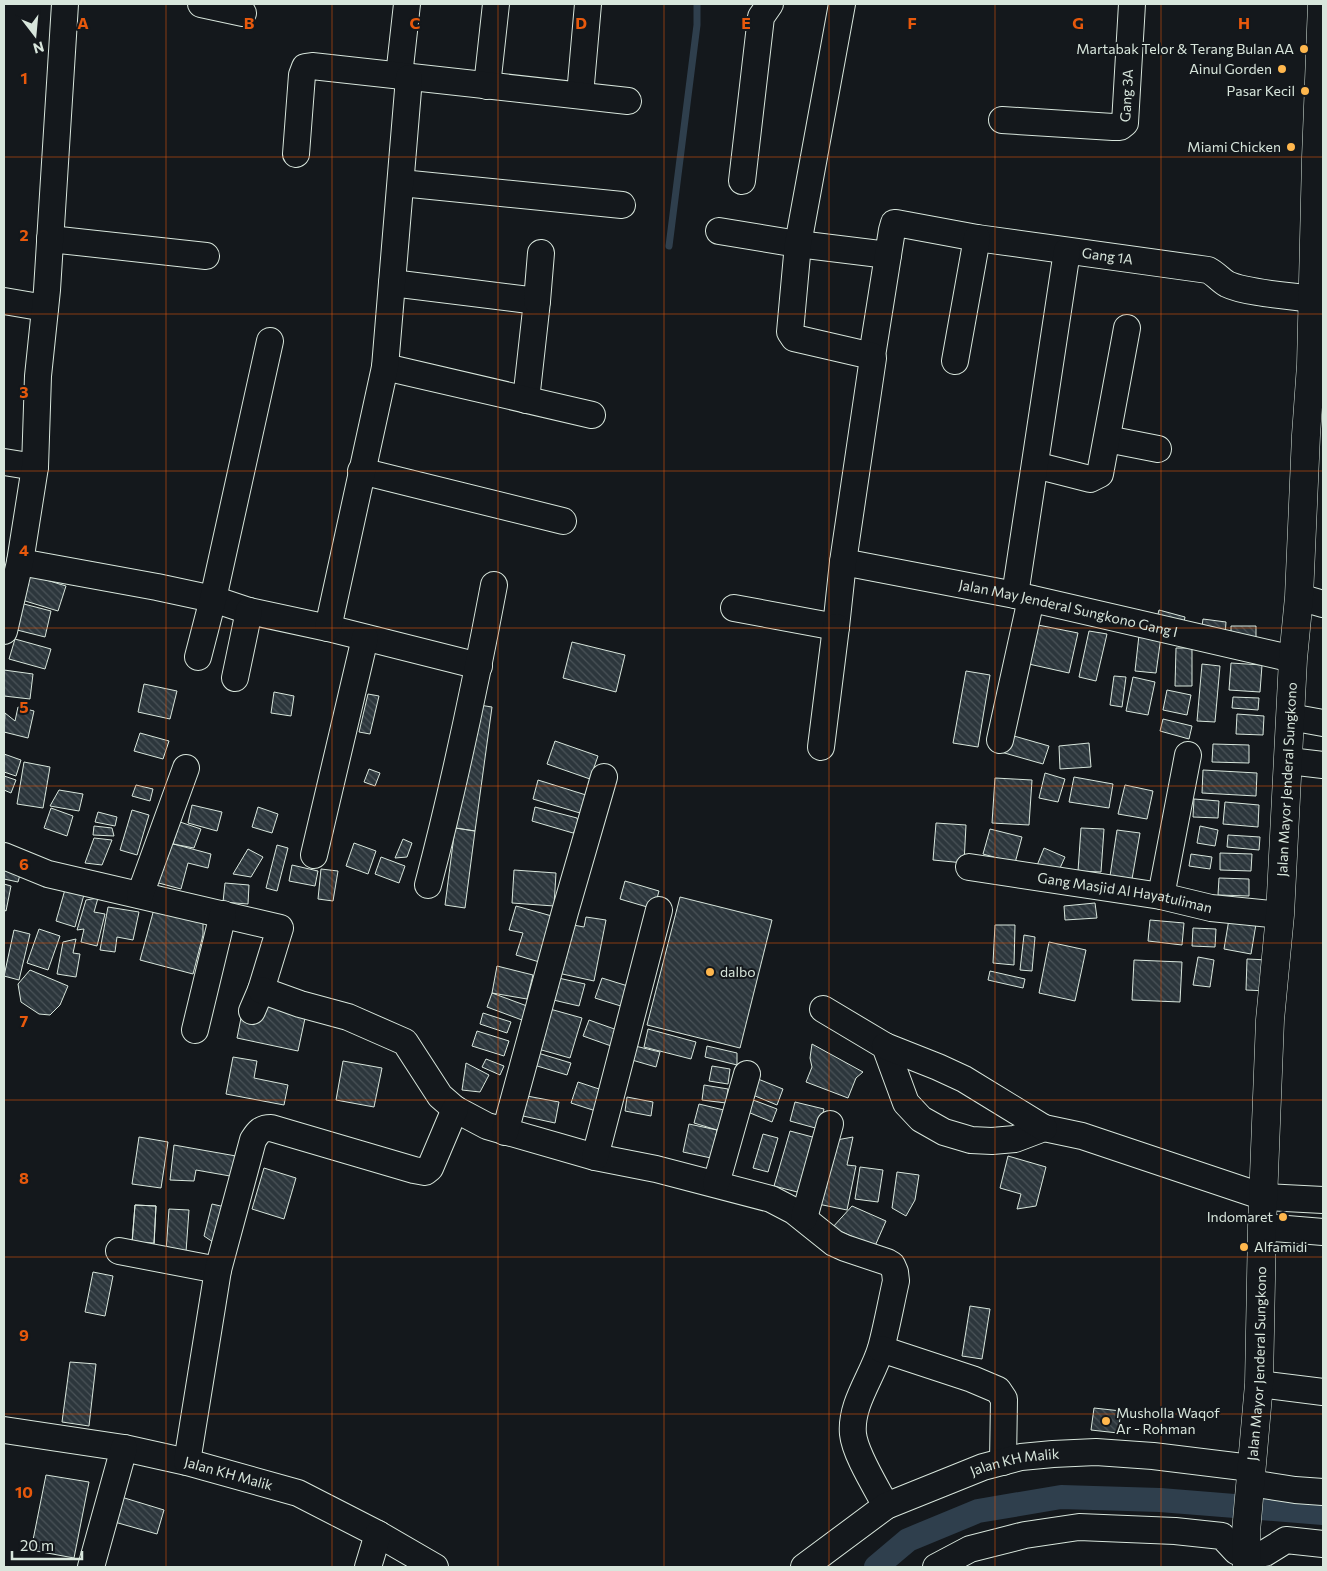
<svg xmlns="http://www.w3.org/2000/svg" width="1327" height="1571" viewBox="0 0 1327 1571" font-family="Commissioner,sans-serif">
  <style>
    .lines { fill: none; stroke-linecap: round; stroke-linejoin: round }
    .stream { stroke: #2f3f4d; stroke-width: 7 }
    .canal { stroke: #2f3f4d; stroke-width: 24 }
    .building { fill: url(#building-back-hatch); stroke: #d8e6dc }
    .minor-casing { stroke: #d8e6dc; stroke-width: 28 }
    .major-casing { stroke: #d8e6dc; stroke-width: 29 }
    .minor { stroke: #14181c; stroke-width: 26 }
    .major { stroke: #14181c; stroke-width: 28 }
    .grid { fill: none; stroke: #e8590c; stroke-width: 1; stroke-opacity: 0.55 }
    .poi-dot { fill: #ffb74d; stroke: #14181c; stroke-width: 2 }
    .labels { text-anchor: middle; stroke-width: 4; stroke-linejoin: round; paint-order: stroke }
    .poi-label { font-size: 14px; fill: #d8e6dc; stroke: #14181c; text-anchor: end }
    .street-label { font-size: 14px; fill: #d8e6dc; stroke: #14181c }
    .grid-label { font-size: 16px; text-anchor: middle; font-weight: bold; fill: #e8590c; stroke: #14181c; stroke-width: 4; stroke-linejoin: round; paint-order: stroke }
  </style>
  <defs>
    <pattern id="building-back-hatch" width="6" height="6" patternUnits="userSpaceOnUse" patternTransform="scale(1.25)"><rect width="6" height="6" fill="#2c363c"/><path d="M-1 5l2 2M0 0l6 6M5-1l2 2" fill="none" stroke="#4a5358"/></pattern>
  </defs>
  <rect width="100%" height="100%" fill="#14181c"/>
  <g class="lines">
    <path class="stream" d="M669,246l28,-221v-21"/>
    <path class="canal" d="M876,1567l32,-27 70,-29 83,-14 99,3 163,13"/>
  </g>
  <path class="building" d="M30,575l36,11 -8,25 -36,-11z
    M20,603l31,8 -6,26 -32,-8z
    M1159,610l26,7 -3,15 -27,-6z
    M1203,619l23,3 -1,14 -24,-2z
    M1028,623l50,10 -9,40 -49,-11z
    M1231,626h25v14h-25z
    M1089,631l18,3 -11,47 -17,-4z
    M1139,635l22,2 -5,36 -21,-2z
    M15,639l36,10 -6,20 -36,-10z
    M572,642l53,13 -9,37 -53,-14z
    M1176,648h16v38h-17z
    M1231,663l31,2 -2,27 -31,-2z
    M1202,664l18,2 -5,56 -18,-1z
    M4,670l29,4 -3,25 -26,-3z
    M966,671l24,4 -12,72 -25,-4z
    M1114,676l12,1 -4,30 -12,-2z
    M1133,677l22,5 -7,33 -22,-4z
    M144,684l33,7 -7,28 -32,-7z
    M1167,690l24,5 -4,20 -24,-5z
    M274,692l20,4 -3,20 -20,-3z
    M368,694l11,2 -9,38 -11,-2z
    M1233,697l26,1 -1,12 -26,-2z
    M473,704l19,3 -17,124 -19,-3z
    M18,707l16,4 -6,27 -24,-6 1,-19 10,8z
    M1237,714l27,2 -1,19 -27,-1z
    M1163,719l29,7 -3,13 -29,-8z
    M140,733l29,8 -6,18 -29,-8z
    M1007,734l42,12 -6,18 -42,-12z
    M555,741l43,15 -8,23 -43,-15z
    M1089,743l2,24 -31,2 -1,-23z
    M1213,744l36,1v18l-37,-1z
    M4,754l17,6 -5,16 -12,-4z
    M24,762l26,5 -7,41 -26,-4z
    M369,769l11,4 -5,13 -11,-4z
    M1203,770l54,3 -1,23 -54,-3z
    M1045,773l20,6 -7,23 -19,-4z
    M4,776l12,4 -5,13 -7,-3z
    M1074,777l39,7 -4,24 -40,-6z
    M995,778l37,2 -3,45 -37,-2z
    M538,780l48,15 -6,18 -47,-14z
    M136,785l17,4 -3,12 -18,-5z
    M1125,785l28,6 -6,28 -29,-5z
    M59,790l24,4 -4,17 -29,-5z
    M1194,799l25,2 -1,17 -25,-1z
    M1225,802l34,3 -1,22 -35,-3z
    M192,805l30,7 -5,19 -29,-8z
    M258,807l20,7 -6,19 -20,-6z
    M535,807l42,11 2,8 -6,7 -41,-12z
    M51,808l22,8 -6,20 -23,-8z
    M132,810l17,5 -12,40 -17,-5z
    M98,812l19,5 -2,9 -20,-4z
    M180,822l21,7 -7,19 -21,-4z
    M936,823l30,2 -2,38 -31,-3z
    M94,826l18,2 2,8 -21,-1z
    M1200,826l18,4 -3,16 -18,-3z
    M455,828l20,3 -10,77 -20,-3z
    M1081,828l23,1 -3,43 -23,-1z
    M990,829l32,8 -7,26 -32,-9z
    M1117,830l23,3 -8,46 -22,-3z
    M1228,835l32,2 -1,13 -32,-3z
    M94,838l18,2 -10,25 -17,-2z
    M403,839l9,4 -5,14 -12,1z
    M166,842l45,12 -3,14 -20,-5 -7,26 -26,-7z
    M354,843l22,8 -8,23 -22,-8z
    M277,845l11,3 -11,43 -11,-3z
    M1044,848l21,9 -9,20 -20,-9z
    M248,849l15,8 -12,20 -18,-3z
    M1220,853l32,1 -1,17 -31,-1z
    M1191,854l21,3 -2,12 -21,-3z
    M381,857l24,9 -6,17 -24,-9z
    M292,865l26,6 -3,15 -26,-5z
    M4,868l17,3 -3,11 -14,-3z
    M321,869l17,2 -5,30 -15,-2z
    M514,870l42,3 -2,33 -42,-3z
    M1219,878l30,1v17l-31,-1z
    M625,881l34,10 -5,18 -34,-10z
    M225,883l24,2 -1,19 -25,-2z
    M4,884l7,2 -5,25 -2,-1z
    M66,886l19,5 -10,36 -19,-6z
    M680,897l92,23 -32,128 -93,-23z
    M98,898l-4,14 11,2 -8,32 -16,-4 3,-13 -7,1 9,-30z
    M1095,903l2,15 -32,2 -1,-14z
    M516,906l43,12 -13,46 -30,-9 7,-22 -14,-3z
    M108,907l31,5 -6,28 -16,-3 -2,15 -15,-2z
    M154,909l49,12v14l-10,39 -53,-14z
    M586,917l20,3 -12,61 -36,-8 10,-49 16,3z
    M1229,919l27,5 -5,30 -27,-5z
    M1150,920l34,3 -2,22 -34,-4z
    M995,925h20l-1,40 -21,-2z
    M1193,928l23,1 -1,18 -23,-1z
    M39,929l21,7 -12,34 -21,-7z
    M14,930l16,4 -11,46 -15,-4z
    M1024,935l11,2 -3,34 -12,-1z
    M76,939l-3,14 7,1 -4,23 -19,-3 6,-32z
    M1049,942l37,8 -11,51 -36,-8z
    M1198,957l16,3 -4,27 -17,-2z
    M1247,959l22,1 -1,31 -22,-1z
    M1134,960l48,2 -2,40 -48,-2z
    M497,966l36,9 -6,24 -35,-6z
    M30,970l38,16 -8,19 -10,10 -11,-1 -18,-12 -3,-18z
    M990,971l35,8 -2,9 -35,-8z
    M554,977l31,7 -6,22 -30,-7z
    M602,978l29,9 -7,20 -29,-9z
    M492,993l35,13 -5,14 -35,-13z
    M263,999l44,10 -9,42 -61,-13 5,-25z
    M550,1009l32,9 -12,40 -32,-9z
    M483,1013l28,9 -4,11 -27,-9z
    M589,1020l31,11 -6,16 -31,-11z
    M648,1029l48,13 -5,17 -47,-12z
    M477,1031l32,10 -5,15 -32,-10z
    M812,1044l51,28 -7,6 -8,20 -42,-16 6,-15 -2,-9z
    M635,1046l25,6 -4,15 -24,-7z
    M707,1046l30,7v12l-32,-8z
    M538,1053l33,10 -4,12 -33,-10z
    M233,1057l24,4 -3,17 34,7 -4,20 -58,-11z
    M486,1059l18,7 -4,9 -18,-8z
    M343,1061l39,7 -8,39 -38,-7z
    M466,1063l23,12 -9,17 -18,-2z
    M712,1066l18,3 -2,15 -19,-3z
    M748,1075l35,14 -6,16 -29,-12z
    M578,1082l27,9 -6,21 -28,-9z
    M704,1085l24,4 -2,14 -24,-3z
    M527,1096l32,6 -4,21 -32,-7z
    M627,1097l26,5 -2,14 -26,-5z
    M748,1098l29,11 -5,13 -29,-12z
    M795,1102l29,7 -5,20 -29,-8z
    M699,1104l29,7 -5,19h-6l-23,-7z
    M689,1124l28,6 -6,28 -28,-6z
    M790,1131l30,8 -15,55 -31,-8z
    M763,1134l15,4 -10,34 -15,-4z
    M139,1137l29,5 -7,46 -29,-4z
    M853,1137l-6,28 9,1 -9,44 -29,-6 13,-63z
    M174,1145l62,11 -6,20 -34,-6 -2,11 -24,-1z
    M1008,1156l38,11 -10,39 -19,3 4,-15 -21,-6z
    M860,1167l23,3 -5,32 -23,-3z
    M264,1168l32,10 -12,41 -32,-10z
    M897,1172l22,3 -4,25 -9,16 -14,-8z
    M212,1204l13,3 -9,37 -12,-8z
    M135,1205l21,1 -2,39 -22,-1z
    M135,1205l21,1 -2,37 -22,-1z
    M852,1206l34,15 -11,25 -43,-18z
    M169,1209l20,1 -3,42 -20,-1z
    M93,1272l20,4 -8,40 -20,-4z
    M970,1306l20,3 -8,50 -20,-3z
    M70,1362l26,2 -7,62 -27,-4z
    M1094,1408l27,3 -3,22 -27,-3z
    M46,1475l43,7 -15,76 -43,-8z
    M118,1496l46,14 -7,24 -46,-13z"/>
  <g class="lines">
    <g class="minor-casing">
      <g id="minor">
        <path d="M201,4l42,9"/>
        <path d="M399,76l8,-72"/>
        <path d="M487,86l9,-82"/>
        <path d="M580,95l8,-91"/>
        <path id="s1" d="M1002,120l111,7h7l5,-4 7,-119"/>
        <path d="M296,154l6,-79 3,-8 7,-1 316,35"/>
        <path d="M742,181l19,-164 9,-13"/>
        <path d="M401,183l221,22"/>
        <path d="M719,231l79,13 90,11"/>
        <path d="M50,239l156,17"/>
        <path d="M392,283l145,18 -11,99"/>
        <path d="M4,301l41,7"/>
        <path d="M537,301l4,-48"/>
        <path id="s2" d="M872,356l20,-126 2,-7h2l81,15 231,32c8,4 12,10 19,14 18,9 65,12 86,15"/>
        <path d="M955,361l22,-123"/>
        <path d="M385,367l207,48"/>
        <path d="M1107,439l51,10"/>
        <path d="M4,462l31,5"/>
        <path d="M1035,465l55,14 10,-5 27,-146"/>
        <path d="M361,471l202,50"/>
        <path d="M20,562l137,25 56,12 36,12 79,17 151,38"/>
        <path id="s3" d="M843,562l172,33 278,64"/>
        <path d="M1015,595l52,-344"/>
        <path d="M1299,597l24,7"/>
        <path d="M734,608l102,19 7,-65 30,-204 -1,-2 -78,-18 -4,-6 8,-88 44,-240"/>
        <path d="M328,628l57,-261 24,-289"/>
        <path d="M4,631l16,-69 15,-95 3,-91 9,-86 18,-286"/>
        <path d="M198,657l15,-58 57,-258"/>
        <path d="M235,678l14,-67"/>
        <path d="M1290,717l33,6"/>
        <path d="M1000,740l31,-141"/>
        <path d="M821,747l15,-120"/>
        <path d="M1289,761l34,4"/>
        <path d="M314,855l51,-217"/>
        <path d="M4,856l44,18 232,54 -19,62 -9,21"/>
        <path id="s4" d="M969,867l192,29 50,12 69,7"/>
        <path d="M428,885c26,-99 47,-199 66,-300"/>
        <path d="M140,895l46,-127"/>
        <path d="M1161,896l27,-141"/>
        <path d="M261,990l39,14 48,13 57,25 35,54 15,13 32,17 108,31 61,12 115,30 23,12 40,32 11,5 42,14 5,3 3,7 1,9c-5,22 -9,45 -15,67 -8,28 -31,56 -28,86 2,20 23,53 33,72"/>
        <path d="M823,1009l62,37 21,57 15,16 23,13 27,8 21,1 23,-2 29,-11 38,8 182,61 59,3"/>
        <path d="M195,1030l28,-116"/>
        <path d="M885,1046l53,21 26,12 80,49"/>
        <path d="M505,1132l60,-220 39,-135"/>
        <path d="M595,1157l64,-247"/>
        <path d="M716,1184l31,-110"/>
        <path d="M804,1218l26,-94"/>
        <path d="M1262,1227l61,5"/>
        <path d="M119,1251l99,19"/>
        <path d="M881,1349l91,30 26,11 6,9 -1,63"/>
        <path d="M1259,1384l64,8"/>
        <path id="s5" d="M4,1430l120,18 63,14 111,31 80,41 57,33"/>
        <path d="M187,1462l31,-192 35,-130c5,-8 8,-12 18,-12l143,42 11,2 5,-4 25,-59"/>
        <path d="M1250,1483l45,7 28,2"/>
        <path d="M91,1567l33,-119"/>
        <path d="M368,1567l10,-33"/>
        <path id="s6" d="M804,1567l82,-61 97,-39 38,-10 32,-3 43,-2 57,4 98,12"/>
        <path d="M936,1567l34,-18 55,-14 54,-8 96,4 47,5 14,15 10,5 19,-3 21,-13 37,4"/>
      </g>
    </g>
    <g class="major-casing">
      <g id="major">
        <path id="s7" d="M1247,1567l-1,-35 13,-148 3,-157 8,-207 10,-105 13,-256 6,-62 7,-162 5,-70 5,-207 6,-154"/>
      </g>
    </g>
    <use href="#minor" class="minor"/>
    <use href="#major" class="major"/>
  </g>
  <path class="grid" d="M166,4v1563M332,4v1563M498,4v1563M664,4v1563M829,4v1563M995,4v1563M1161,4v1563M4,157h1319M4,314h1319M4,471h1319M4,628h1319M4,786h1319M4,943h1319M4,1100h1319M4,1257h1319M4,1414h1319"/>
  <g class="poi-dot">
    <circle cx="1304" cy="49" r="5"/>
    <circle cx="1282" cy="69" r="5"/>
    <circle cx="1305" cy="91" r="5"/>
    <circle cx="1291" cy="147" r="5"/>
    <circle cx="710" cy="972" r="5"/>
    <circle cx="1283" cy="1217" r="5"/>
    <circle cx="1244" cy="1247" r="5"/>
    <circle cx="1106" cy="1421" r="5"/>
  </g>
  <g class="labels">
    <g class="poi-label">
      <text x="1294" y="54">Martabak Telor &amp; Terang Bulan AA</text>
      <text x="1272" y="74">Ainul Gorden</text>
      <text x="1295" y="96">Pasar Kecil</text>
      <text x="1281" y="152">Miami Chicken</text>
      <text x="720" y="977" text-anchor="start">dalbo</text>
      <text x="1273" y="1222">Indomaret</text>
      <text x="1254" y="1252" text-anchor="start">Alfamidi</text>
      <text x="1116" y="1418" text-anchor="start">Musholla Waqof<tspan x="1116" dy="16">Ar - Rohman</tspan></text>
    </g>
    <g class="street-label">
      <text dy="5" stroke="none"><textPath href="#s1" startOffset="152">Gang 3A</textPath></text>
      <text dy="5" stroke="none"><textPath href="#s2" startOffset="351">Gang 1A</textPath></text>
      <text dy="5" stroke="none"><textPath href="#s3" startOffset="230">Jalan May Jenderal Sungkono Gang I</textPath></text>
      <text dy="5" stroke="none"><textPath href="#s7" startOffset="789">Jalan Mayor Jenderal Sungkono</textPath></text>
      <text dy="5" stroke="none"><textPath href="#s4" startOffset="158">Gang Masjid Al Hayatuliman</textPath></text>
      <text dy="5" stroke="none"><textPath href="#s7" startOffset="204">Jalan Mayor Jenderal Sungkono</textPath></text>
      <text dy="5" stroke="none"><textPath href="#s6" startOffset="239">Jalan KH Malik</textPath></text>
      <text dy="5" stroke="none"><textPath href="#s5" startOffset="229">Jalan KH Malik</textPath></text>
    </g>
  </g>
  <g class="grid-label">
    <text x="83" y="29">A</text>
    <text x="249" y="29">B</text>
    <text x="415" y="29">C</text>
    <text x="581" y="29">D</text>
    <text x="746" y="29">E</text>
    <text x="912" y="29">F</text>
    <text x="1078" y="29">G</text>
    <text x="1244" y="29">H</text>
    <text x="24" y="84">1</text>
    <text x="24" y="241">2</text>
    <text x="24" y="398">3</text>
    <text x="24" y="556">4</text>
    <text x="24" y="713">5</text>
    <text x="24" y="870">6</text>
    <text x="24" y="1027">7</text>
    <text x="24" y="1184">8</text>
    <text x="24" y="1341">9</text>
    <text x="24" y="1498">10</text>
  </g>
  <rect width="1327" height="1571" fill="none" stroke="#d8e6dc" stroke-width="10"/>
  <g transform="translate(35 35) rotate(164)" stroke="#14181c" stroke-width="4" paint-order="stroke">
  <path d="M0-4L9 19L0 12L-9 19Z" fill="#d8e6dc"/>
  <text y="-8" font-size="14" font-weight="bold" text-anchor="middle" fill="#d8e6dc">N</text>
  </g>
  <path d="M12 1551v8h70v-8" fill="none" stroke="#d8e6dc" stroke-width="2.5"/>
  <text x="20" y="1551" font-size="15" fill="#d8e6dc" stroke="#14181c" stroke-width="4" paint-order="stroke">20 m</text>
</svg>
